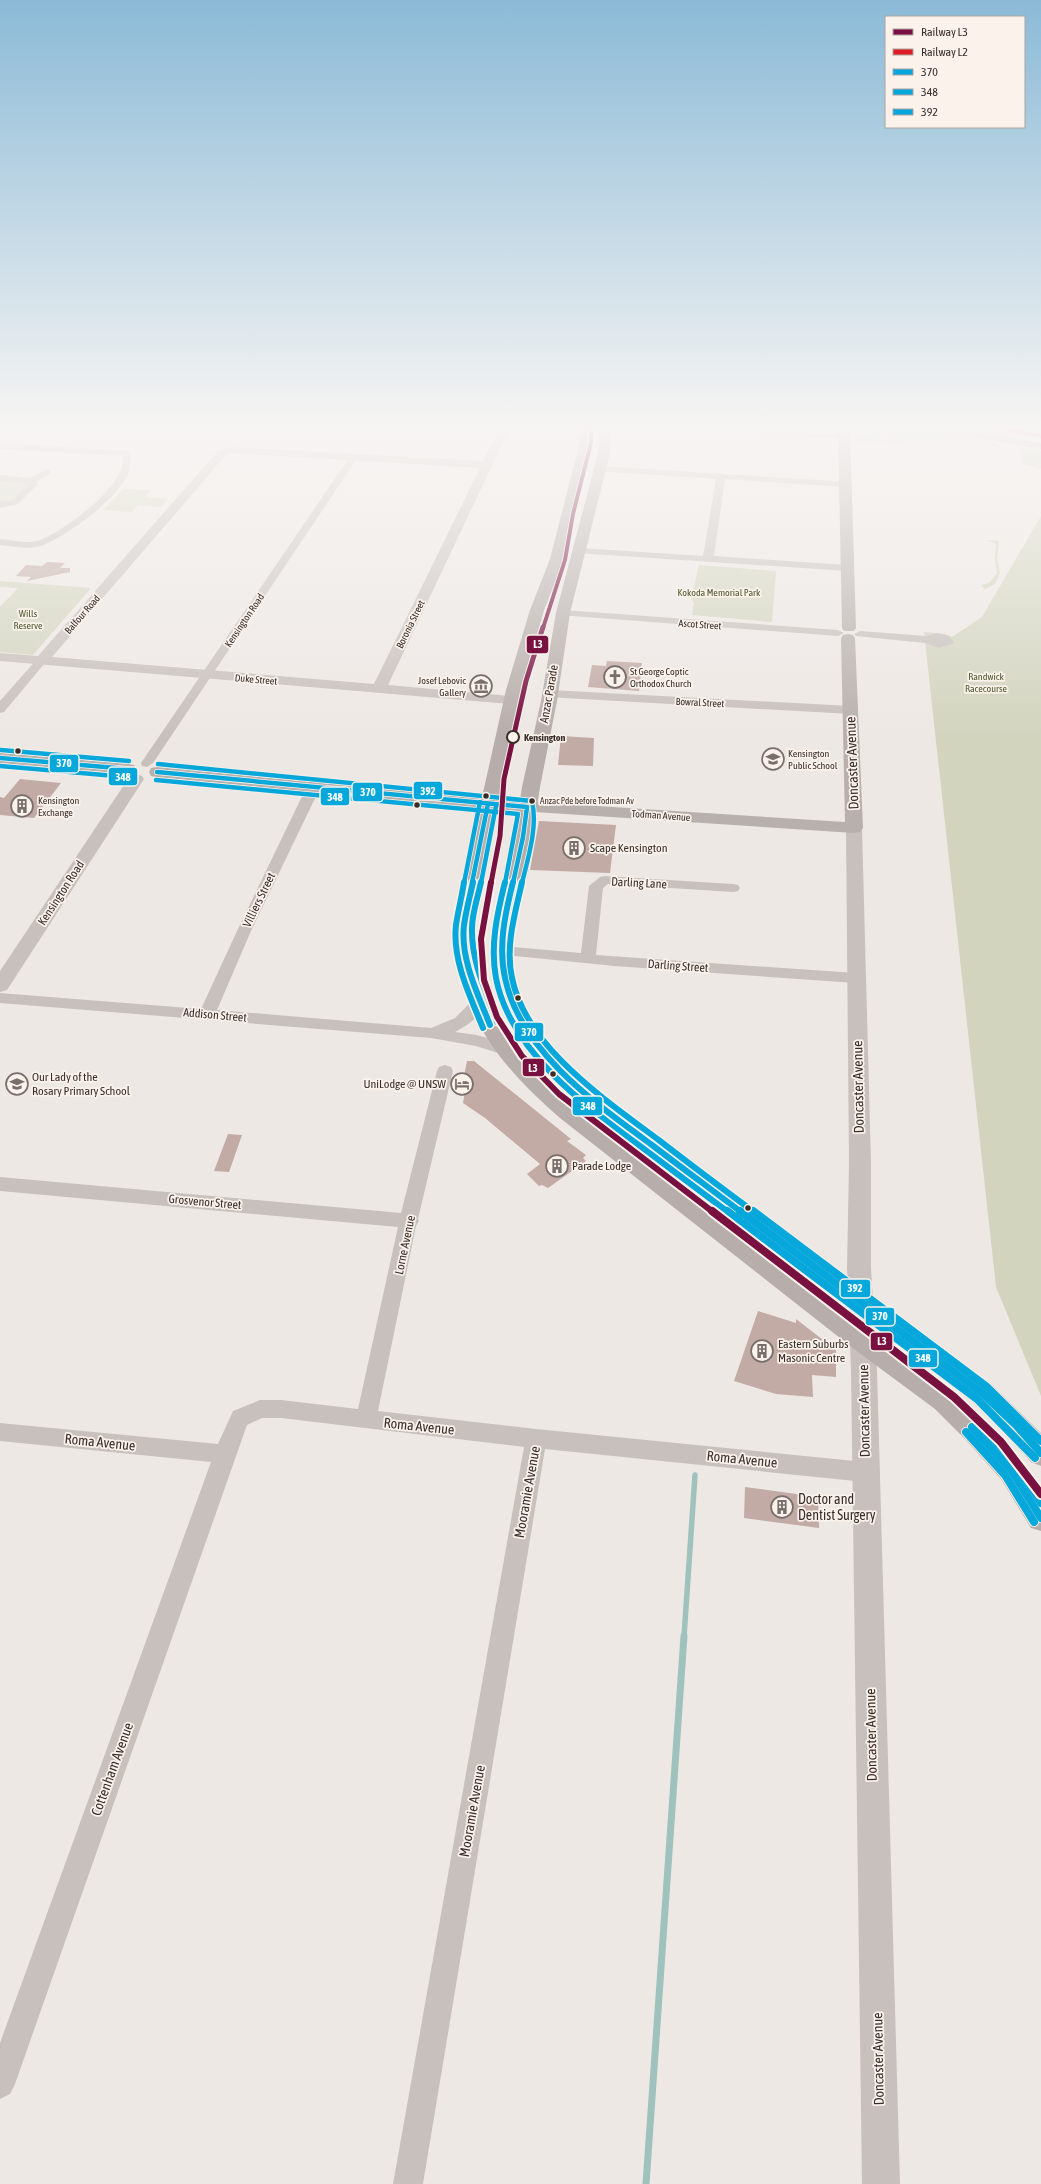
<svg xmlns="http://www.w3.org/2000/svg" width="1041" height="2184" viewBox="0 0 1041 2184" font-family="'Asap Condensed',sans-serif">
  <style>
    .green { fill: #d2d4be }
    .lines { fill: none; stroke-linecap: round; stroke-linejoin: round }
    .stream-far1 { stroke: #9fc2bd; stroke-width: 5.5 }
    .stream { stroke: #9fc2bd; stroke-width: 7 }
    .building { fill: #c2aaa5 }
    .minor { fill: #c8c0bc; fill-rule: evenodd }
    .tertiary { fill: #c8c0bc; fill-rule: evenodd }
    .secondary { fill: #b8b0ac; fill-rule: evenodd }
    .primary { fill: #b7aeab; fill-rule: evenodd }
    .bus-1-far2-casing { stroke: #faf2eb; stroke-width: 6 }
    .bus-1-far1-casing { stroke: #faf2eb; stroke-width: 9 }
    .bus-1-casing { stroke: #faf2eb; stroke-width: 10 }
    .bus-2-far2-casing { stroke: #faf2eb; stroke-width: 6 }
    .bus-2-far1-casing { stroke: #faf2eb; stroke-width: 9 }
    .bus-2-casing { stroke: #faf2eb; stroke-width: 10 }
    .bus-3-far2-casing { stroke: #faf2eb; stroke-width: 6 }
    .bus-3-far1-casing { stroke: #faf2eb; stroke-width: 9 }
    .bus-3-casing { stroke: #faf2eb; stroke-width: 10 }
    .bus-1-far2 { stroke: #06a7db; stroke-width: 4.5 }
    .bus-1-far1 { stroke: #06a7db; stroke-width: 6 }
    .bus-1 { stroke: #06a7db; stroke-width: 8 }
    .bus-2-far2 { stroke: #06a7db; stroke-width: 4.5 }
    .bus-2-far1 { stroke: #06a7db; stroke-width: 6 }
    .bus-2 { stroke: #06a7db; stroke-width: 8 }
    .bus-3-far2 { stroke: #06a7db; stroke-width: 4.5 }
    .bus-3-far1 { stroke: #06a7db; stroke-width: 6 }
    .bus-3 { stroke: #06a7db; stroke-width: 8 }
    .rail-1-far3-casing { stroke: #faf2eb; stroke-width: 5.5 }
    .rail-1-far2-casing { stroke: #faf2eb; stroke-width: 7 }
    .rail-1-far1-casing { stroke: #faf2eb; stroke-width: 10 }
    .rail-1-casing { stroke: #faf2eb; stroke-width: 12 }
    .rail-2-casing { stroke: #faf2eb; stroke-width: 5.5 }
    .rail-1-far3 { stroke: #781140; stroke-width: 4 }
    .rail-1-far2 { stroke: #781140; stroke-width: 5 }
    .rail-1-far1 { stroke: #781140; stroke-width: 6 }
    .rail-1 { stroke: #781140; stroke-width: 8 }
    .rail-2 { stroke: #dd1e25; stroke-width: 4 }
    .stop-dot { fill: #faf2eb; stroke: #392d2a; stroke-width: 2 }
    .bus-dot { fill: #392d2a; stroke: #faf2eb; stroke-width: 1.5 }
    .labels { text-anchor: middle; stroke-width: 3.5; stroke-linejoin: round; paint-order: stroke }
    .far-bus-label { font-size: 9px; fill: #392d2a; stroke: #faf2eb; text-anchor: start }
    .far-park-label { font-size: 10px; fill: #4e582d; stroke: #faf2eb }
    .far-street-label { font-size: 10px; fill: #392d2a; stroke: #faf2eb }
    .far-poi-label { font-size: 10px; fill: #392d2a; stroke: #faf2eb; text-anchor: start }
    .far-stop-label { font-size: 10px; font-weight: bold; fill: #392d2a; stroke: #faf2eb; text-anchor: start }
    .street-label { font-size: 12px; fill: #392d2a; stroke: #faf2eb }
    .poi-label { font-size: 12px; fill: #392d2a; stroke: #faf2eb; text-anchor: start }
    .near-street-label { font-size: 14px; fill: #392d2a; stroke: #faf2eb }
    .near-poi-label { font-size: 14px; fill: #392d2a; stroke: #faf2eb; text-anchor: start }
    .line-badge { stroke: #faf2eb; stroke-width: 1.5 }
    .badge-label { font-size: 11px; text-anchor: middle; font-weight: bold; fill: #fff }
  </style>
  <rect width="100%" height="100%" fill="#eee8e4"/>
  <path class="green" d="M315,430h73l-5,4z
    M865,430h55l74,13 8,5v2l-12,-6 -14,-4 -87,-6z
    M858,437l47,3v5l-48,-2z
    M1020,447l21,4v18l-20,-6z
    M0,478l30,3 -20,23 -10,1z
    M124,489l27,1 -6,7 23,2 -7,8 -23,-2 -6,7 -29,-2z
    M1041,516v880l-45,-109 -72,-655 21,2 7,3 30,-20z
    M987,540l12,1 -2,19 3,13 -5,11 -10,5 -4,-4 8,-2 8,-10 -2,-13 1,-16z
    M699,565l77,6 -4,51 -80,-7 2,-12 -3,-5z
    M0,581l91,7 -58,67 -33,-3v-45l18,-19 -18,-1z"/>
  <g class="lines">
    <path class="stream-far1" d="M684,1637l11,-162"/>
    <path class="stream" d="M646,2184l38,-548"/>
  </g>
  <path class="building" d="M47,562l18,1 -5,5h10v4l-43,9 4,-4 -15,-1 10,-11 16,1z
    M607,661l35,2 -3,28 -51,-4 4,-22 14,1z
    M561,736l33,2 -1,28 -35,-1z
    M20,779l41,4 -27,35 -34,-3v-18l4,1z
    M539,821l77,4 -6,48 -80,-3z
    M467,1061h7l97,78 -4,2 19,14 -3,3 3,3 -38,27 -6,-3 -3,1 -12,-12 13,-10 -55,-46 -22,-15 3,-18 -2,-1 2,-8h-2z
    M228,1134l14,1 -13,37 -15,-1z
    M758,1311l38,12v-4l40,31v27l-24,-2 1,22 -37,-3 -42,-13z
    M745,1487l73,10 1,31 -75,-10z"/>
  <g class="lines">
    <path class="minor" d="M743,430h50l51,3 4,3 -4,3 -97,-6z
      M0,443l125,8 3,1c19,30 -64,87 -88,94 -13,4 -27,0 -40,-1v-6c12,1 25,5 37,2 22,-6 93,-57 85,-85l-122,-7z
      M354,454l4,3 -205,306 -6,4 -5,-1 -1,-3 210,-308z
      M599,466l249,16v4l-3,1 -120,-8 -11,77 133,9 5,3 -5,3 -271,-18v-4l4,-1 123,8 13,-77 -120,-8 -2,-2z
      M47,469l3,1v4l-13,7v4l-19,19 -18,4v-6l12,-2 16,-16 -28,-3v-6l29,3z
      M563,610l275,20 6,3 -6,3 -279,-21 -1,-2 1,-2z
      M860,631l66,5 11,-3 12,3 5,6 -2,2 -13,4 -14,-5 -69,-7 -2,-2z
      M41,658l4,1 2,2 -2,2 -41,49 -4,1v-12l37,-42z
      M550,690l301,16 6,4 -6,4 -305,-17 -2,-3 2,-3z
      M314,782l7,4 -70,145 -34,79 214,18 24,-10 19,-19 6,-1 6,1 2,4c-8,13 -19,22 -33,29l22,3 33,10 2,4 -2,4 -6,2 -28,-9 -45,-8 -431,-35v-10l201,16 36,-78 70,-145z
      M605,876l128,8 5,1 2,3 -2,3 -5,1 -125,-8 -5,4 -7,67 260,18 6,1 2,4 -2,4 -6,1 -242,-17 -118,-12 -3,-3 3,-3 5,-2 80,7 8,-67 11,-9z
      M445,1065l6,2 2,4 -35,148 1,2 -3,5 -38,185 158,18 329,33 8,3 3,7 -3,7 -8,3 -320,-33 -122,735h-30l131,-737 -243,-29h-19l-15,7 -232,659 -5,10 -10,5v-56l211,-581 -211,-21v-18l218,21 15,-33 27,-11h21l77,9 40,-182 -398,-36v-14l401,36 36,-142 2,-4z"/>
    <path class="tertiary" d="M499,430h10l-121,255 123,11 5,1 2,3 -2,3 -5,1 -511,-43v-8l38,3 180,-205 12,-4 253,14zM231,453l249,15 -106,216 -322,-27 174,-202z
      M136,774l6,2 2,3 -137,211 -7,2v-21l130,-195z
      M854,823l6,1 2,4 9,335v105l6,102 23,814h-38l-11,-814 -4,-102 2,-105 -3,-335 2,-4z"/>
    <path class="secondary" d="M838,430h12l6,198 -2,3h-10l-2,-3z
      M848,634l5,1 2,3 8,190 -3,4 -6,1 -366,-24 -331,-32 -6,-1 -2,-4 2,-4 6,-1 331,32 357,23 -4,-184 2,-3z
      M0,753l128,11 6,1 2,4 -2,4 -6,1 -128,-11z"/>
    <path class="primary" d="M580,430h12l-3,23 -25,106 -20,51 -22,80 -45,219c-10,83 30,139 90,190l305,234 83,60 31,29 35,39 20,31v39l-10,-3 -30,-49 -35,-39 -31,-31 -81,-60 -294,-231c-65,-56 -114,-119 -103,-209l49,-219 24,-80 20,-51 27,-106z
      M599,430h12l-1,23 -40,160 -13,88 -17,86 -9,59 -14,64 -6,41 5,35 20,42 24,30 45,40 387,287 49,48v33l-10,-4 -25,-28 -34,-33 -383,-291 -45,-42 -24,-32 -24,-50 -5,-35 6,-41 16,-64 9,-59 19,-86 15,-88 42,-160z
      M943,430h26l72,13v6l-93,-16z"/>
    <g class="bus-1-far2-casing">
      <path id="bus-1-far2" d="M0,758l128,11
        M157,772l370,35 -4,30 -10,46
        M472,883l16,-79"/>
    </g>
    <g class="bus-1-far1-casing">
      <path id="bus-1-far1" d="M473,882c-3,14 -7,29 -9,43 -4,34 14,69 26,100
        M513,882c-8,32 -15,64 -8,96 15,73 91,126 147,167 30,23 60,45 89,67"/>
    </g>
    <g class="bus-1-casing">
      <path id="bus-1" d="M740,1211l242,182 34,32 25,28
        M972,1427l39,43 30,48"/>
    </g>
    <g class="bus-2-far2-casing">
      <path id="bus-2-far2" d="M0,766l127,11
        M156,780l362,34 -13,69
        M464,883l16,-81"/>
    </g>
    <g class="bus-2-far1-casing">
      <path id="bus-2-far1" d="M464,882c-2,14 -6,29 -8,43 -4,35 14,71 27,103
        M505,882c-8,32 -15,64 -9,96 14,74 91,129 148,171 28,21 56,42 84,63"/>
    </g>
    <g class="bus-2-casing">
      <path id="bus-2" d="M727,1211l250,188 58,59
        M966,1432l39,43 29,47"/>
    </g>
    <g class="bus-3-far2-casing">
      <path id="bus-3-far2" d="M1,750l128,11
        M158,764l374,37c6,26 -4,57 -10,82
        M481,883l15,-77"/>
    </g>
    <g class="bus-3-far1-casing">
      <path id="bus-3-far1" d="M481,882c-3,15 -9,31 -9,46 -1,33 14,64 25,94
        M522,882c-7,32 -17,64 -10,96 14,70 95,123 148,163 31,24 63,48 94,71"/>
    </g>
    <g class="bus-3-casing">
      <path id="bus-3" d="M753,1211l234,176 54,54
        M978,1422l39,43 24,38"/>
    </g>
    <use href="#bus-1-far2" class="bus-1-far2"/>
    <use href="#bus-1-far1" class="bus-1-far1"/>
    <use href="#bus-1" class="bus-1"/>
    <use href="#bus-2-far2" class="bus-2-far2"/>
    <use href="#bus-2-far1" class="bus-2-far1"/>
    <use href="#bus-2" class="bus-2"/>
    <use href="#bus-3-far2" class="bus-3-far2"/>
    <use href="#bus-3-far1" class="bus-3-far1"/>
    <use href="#bus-3" class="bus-3"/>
    <g class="rail-1-far3-casing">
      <path id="rail-1-far3" d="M543,628l22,-68 8,-46 18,-71v-13"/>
    </g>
    <g class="rail-1-far2-casing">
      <path id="rail-1-far2" d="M491,883l9,-47 4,-57 22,-98 17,-54"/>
    </g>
    <g class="rail-1-far1-casing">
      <path id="rail-1-far1" d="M491,882l-10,57 3,41 13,37 25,39 37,38 154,118"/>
    </g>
    <g class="rail-1-casing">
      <path id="rail-1" d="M712,1211l242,186 47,45 40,52"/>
    </g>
    <g class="rail-2-casing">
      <path id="rail-2" d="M1007,430l34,6"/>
    </g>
    <use href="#rail-1-far3" class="rail-1-far3"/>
    <use href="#rail-1-far2" class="rail-1-far2"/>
    <use href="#rail-1-far1" class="rail-1-far1"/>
    <use href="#rail-1" class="rail-1"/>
    <use href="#rail-2" class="rail-2"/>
  </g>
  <linearGradient id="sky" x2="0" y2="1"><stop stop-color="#8bbad7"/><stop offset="0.58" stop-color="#f7f5f3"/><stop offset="1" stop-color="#f7f5f3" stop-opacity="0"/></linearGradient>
  <rect width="1041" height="736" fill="url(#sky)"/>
  <defs>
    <g id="church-ring" transform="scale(1.15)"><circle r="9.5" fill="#faf2eb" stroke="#786e6b" stroke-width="1.5"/><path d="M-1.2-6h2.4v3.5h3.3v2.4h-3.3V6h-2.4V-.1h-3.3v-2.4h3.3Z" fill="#786e6b"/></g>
    <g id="museum-ring" transform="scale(1.15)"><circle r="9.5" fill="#faf2eb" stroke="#786e6b" stroke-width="1.5"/><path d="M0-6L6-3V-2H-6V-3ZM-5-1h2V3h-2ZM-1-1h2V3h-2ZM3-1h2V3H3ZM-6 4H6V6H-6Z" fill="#786e6b"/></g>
    <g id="school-ring" transform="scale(1.15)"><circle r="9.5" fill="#faf2eb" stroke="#786e6b" stroke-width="1.5"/><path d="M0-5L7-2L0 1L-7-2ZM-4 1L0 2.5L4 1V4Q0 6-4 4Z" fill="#786e6b"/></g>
    <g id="building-ring" transform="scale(1.15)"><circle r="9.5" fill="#faf2eb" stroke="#786e6b" stroke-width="1.5"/><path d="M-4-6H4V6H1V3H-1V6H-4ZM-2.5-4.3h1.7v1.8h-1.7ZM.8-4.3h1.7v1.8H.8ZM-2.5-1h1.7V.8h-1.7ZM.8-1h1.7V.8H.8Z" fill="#786e6b"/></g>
    <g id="hotel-ring" transform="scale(1.15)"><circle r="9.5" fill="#faf2eb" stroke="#786e6b" stroke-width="1.5"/><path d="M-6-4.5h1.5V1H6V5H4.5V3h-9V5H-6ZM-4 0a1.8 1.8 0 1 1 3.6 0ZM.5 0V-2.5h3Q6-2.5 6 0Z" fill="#786e6b"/></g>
  </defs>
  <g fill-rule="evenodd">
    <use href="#church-ring" x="615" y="677"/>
    <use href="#museum-ring" x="481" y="686"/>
    <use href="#school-ring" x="773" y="759"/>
    <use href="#building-ring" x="22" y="806"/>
    <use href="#building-ring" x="574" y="848"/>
    <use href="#school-ring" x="17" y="1084"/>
    <use href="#hotel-ring" x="462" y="1084"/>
    <use href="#building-ring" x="557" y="1166"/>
    <use href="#building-ring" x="762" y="1351"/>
    <use href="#building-ring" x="782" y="1507"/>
  </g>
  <circle class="stop-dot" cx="513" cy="737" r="6"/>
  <g class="bus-dot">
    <circle cx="18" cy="751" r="3.5"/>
    <circle cx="486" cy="796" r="3.5"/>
    <circle cx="532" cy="801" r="3.5"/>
    <circle cx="417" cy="805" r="3.5"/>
    <circle cx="518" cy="998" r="3.5"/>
    <circle cx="553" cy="1074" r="3.5"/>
    <circle cx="748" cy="1208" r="3.5"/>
  </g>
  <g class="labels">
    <g class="far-bus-label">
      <text x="540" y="804">Anzac Pde before Todman Av</text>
    </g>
    <g class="far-park-label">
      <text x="719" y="596">Kokoda Memorial Park</text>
      <text x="28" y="617">Wills<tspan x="28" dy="12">Reserve</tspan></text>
      <text x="986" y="680">Randwick<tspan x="986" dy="12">Racecourse</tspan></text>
    </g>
    <g class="far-street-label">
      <text transform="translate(82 614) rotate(-49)" y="4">Balfour Road</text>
      <text transform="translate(244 620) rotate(-56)" y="4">Kensington Road</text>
      <text transform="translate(410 624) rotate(-64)" y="4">Boronia Street</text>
      <text transform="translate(700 624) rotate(4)" y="4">Ascot Street</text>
      <text transform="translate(256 679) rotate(5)" y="4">Duke Street</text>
      <text transform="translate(700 702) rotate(3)" y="4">Bowral Street</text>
      <text transform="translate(661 815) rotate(4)" y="4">Todman Avenue</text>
    </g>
    <g class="far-poi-label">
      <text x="630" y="675">St George Coptic<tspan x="630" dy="12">Orthodox Church</tspan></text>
      <text x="466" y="684" text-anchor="end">Josef Lebovic<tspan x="466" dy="12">Gallery</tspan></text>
      <text x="788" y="757">Kensington<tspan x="788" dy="12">Public School</tspan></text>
      <text x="38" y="804">Kensington<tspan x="38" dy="12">Exchange</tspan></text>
    </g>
    <g class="far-stop-label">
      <text x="524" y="741">Kensington</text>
    </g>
    <g class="street-label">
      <text transform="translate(549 694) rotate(-80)" y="4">Anzac Parade</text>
      <text transform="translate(639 883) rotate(3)" y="4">Darling Lane</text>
      <text transform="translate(61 893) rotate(-57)" y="4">Kensington Road</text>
      <text transform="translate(259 900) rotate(-64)" y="4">Villiers Street</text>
      <text transform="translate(678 966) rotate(4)" y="4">Darling Street</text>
      <text transform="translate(215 1015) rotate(5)" y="4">Addison Street</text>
      <text transform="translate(205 1202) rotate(5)" y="4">Grosvenor Street</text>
      <text transform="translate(405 1245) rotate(-78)" y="4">Lorne Avenue</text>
    </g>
    <g class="poi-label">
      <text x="590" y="852">Scape Kensington</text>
      <text x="32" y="1081">Our Lady of the<tspan x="32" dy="14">Rosary Primary School</tspan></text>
      <text x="446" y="1088" text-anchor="end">UniLodge @ UNSW</text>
      <text x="572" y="1170">Parade Lodge</text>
      <text x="778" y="1348">Eastern Suburbs<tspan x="778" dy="14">Masonic Centre</tspan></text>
    </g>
    <g class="near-street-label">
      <text transform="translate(852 763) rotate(-92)" y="5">Doncaster Avenue</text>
      <text transform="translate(858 1087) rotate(-91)" y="5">Doncaster Avenue</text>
      <text transform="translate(864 1411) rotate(-91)" y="5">Doncaster Avenue</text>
      <text transform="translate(419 1426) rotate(6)" y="5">Roma Avenue</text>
      <text transform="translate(100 1442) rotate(6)" y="5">Roma Avenue</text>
      <text transform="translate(742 1459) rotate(6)" y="5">Roma Avenue</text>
      <text transform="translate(527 1492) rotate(-80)" y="5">Mooramie Avenue</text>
      <text transform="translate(871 1735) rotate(-91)" y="5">Doncaster Avenue</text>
      <text transform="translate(112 1769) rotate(-70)" y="5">Cottenham Avenue</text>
      <text transform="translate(472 1811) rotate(-80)" y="5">Mooramie Avenue</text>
      <text transform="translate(878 2059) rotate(-91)" y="5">Doncaster Avenue</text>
    </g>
    <g class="near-poi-label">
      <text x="798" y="1504">Doctor and<tspan x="798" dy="16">Dentist Surgery</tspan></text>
    </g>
  </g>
  <g class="line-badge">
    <rect x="526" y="635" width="23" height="19" rx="4" fill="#781140"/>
    <rect x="49" y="754" width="30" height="19" rx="4" fill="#06a7db"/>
    <rect x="108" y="767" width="30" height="19" rx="4" fill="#06a7db"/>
    <rect x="413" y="781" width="30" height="19" rx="4" fill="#06a7db"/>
    <rect x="352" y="782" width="31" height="20" rx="4" fill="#06a7db"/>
    <rect x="320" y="787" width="30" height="19" rx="4" fill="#06a7db"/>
    <rect x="514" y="1022" width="30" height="20" rx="4" fill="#06a7db"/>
    <rect x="522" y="1058" width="23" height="19" rx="4" fill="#781140"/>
    <rect x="572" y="1096" width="31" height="20" rx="4" fill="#06a7db"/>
    <rect x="840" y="1279" width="31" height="19" rx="4" fill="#06a7db"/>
    <rect x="865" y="1307" width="30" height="19" rx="4" fill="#06a7db"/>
    <rect x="870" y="1332" width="23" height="19" rx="4" fill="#781140"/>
    <rect x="908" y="1349" width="30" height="19" rx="4" fill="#06a7db"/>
  </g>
  <g class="badge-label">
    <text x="538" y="648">L3</text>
    <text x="64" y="767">370</text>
    <text x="123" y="781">348</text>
    <text x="428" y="795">392</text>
    <text x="368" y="796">370</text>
    <text x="335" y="801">348</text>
    <text x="529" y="1036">370</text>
    <text x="533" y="1072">L3</text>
    <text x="588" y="1110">348</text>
    <text x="855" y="1292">392</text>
    <text x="880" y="1320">370</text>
    <text x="882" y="1345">L3</text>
    <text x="923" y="1362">348</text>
  </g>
  <rect x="885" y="16" width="140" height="112" fill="#faf2eb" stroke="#ada39e"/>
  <rect x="893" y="29" width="20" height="6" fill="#781140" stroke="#ada39e"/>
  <text x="921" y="36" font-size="12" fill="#392d2a">Railway L3</text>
  <rect x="893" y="49" width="20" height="6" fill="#dd1e25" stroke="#ada39e"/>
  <text x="921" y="56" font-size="12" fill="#392d2a">Railway L2</text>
  <rect x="893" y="69" width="20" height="6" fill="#06a7db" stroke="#ada39e"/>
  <text x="921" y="76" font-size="12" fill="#392d2a">370</text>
  <rect x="893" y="89" width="20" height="6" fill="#06a7db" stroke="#ada39e"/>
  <text x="921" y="96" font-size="12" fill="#392d2a">348</text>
  <rect x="893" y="109" width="20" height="6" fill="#06a7db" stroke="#ada39e"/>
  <text x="921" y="116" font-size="12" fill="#392d2a">392</text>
</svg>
